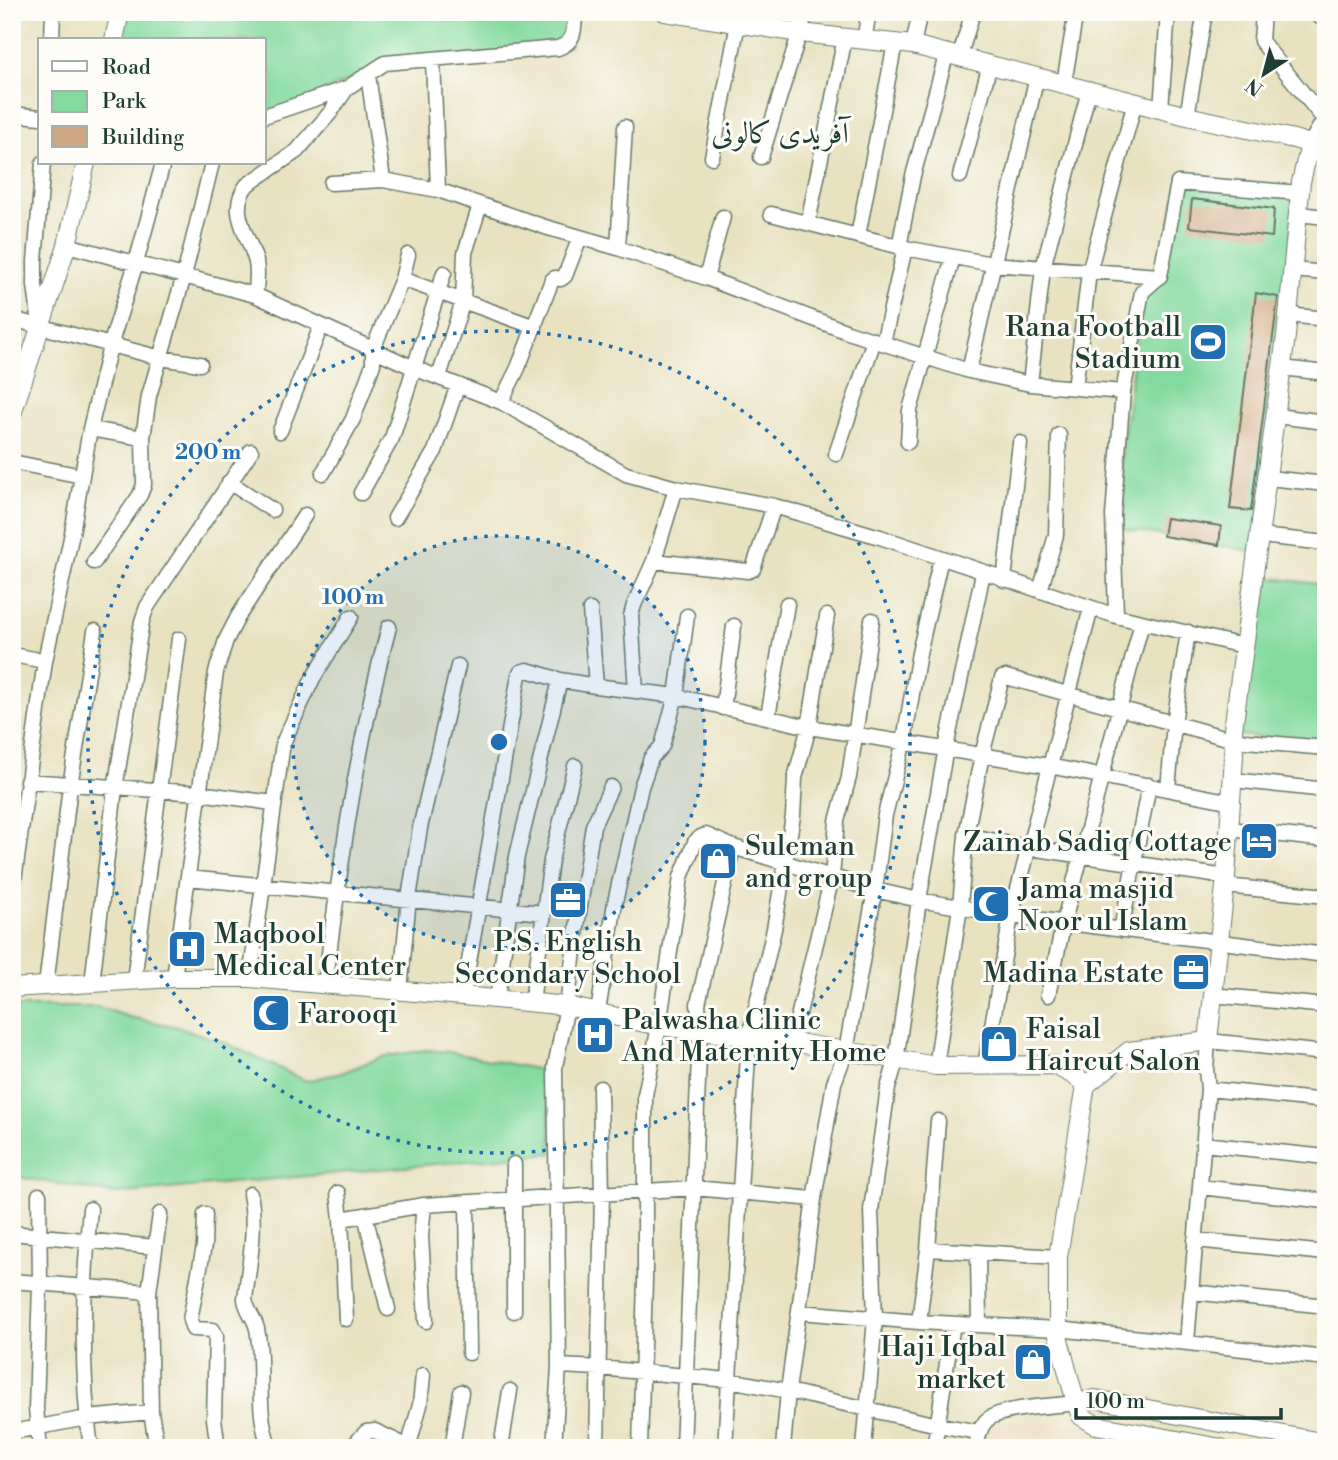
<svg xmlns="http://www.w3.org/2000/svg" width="1338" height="1460" viewBox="0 0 1338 1460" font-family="'Libre Bodoni',Amiri,serif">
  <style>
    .built { fill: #ead8ba }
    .green { fill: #83da9e; stroke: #518c69; stroke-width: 2 }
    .building { fill: #cfa883 }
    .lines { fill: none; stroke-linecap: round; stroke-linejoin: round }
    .minor-casing { stroke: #657765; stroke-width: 17 }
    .major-casing { stroke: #657765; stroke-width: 20 }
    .minor { stroke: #fff; stroke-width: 14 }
    .major { stroke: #fff; stroke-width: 18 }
    .ring { fill: none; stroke: #1f6fb2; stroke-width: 3.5; stroke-dasharray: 3.5 7 }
    .labels { text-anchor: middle; stroke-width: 6; stroke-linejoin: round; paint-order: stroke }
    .poi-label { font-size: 28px; fill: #1f3d34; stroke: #fdfcf7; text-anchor: start }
    .neighbourhood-label { font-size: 30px; fill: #1f3d34; stroke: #fdfcf7 }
    .centre { fill: #1f6fb2; stroke: #fdfcf7; stroke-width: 3.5 }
    .ring-label { font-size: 21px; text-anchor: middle; font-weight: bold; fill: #1f6fb2; stroke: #fdfcf7; stroke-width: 6; stroke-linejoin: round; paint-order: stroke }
  </style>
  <rect width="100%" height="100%" fill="#fdfcf7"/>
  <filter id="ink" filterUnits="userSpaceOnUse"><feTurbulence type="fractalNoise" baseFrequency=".0143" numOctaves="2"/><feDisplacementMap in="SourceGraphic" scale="14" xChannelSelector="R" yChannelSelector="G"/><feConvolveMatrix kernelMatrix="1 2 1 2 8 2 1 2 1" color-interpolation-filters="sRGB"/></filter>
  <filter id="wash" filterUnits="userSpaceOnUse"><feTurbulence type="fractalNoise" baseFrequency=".00686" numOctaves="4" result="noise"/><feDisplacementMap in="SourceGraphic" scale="28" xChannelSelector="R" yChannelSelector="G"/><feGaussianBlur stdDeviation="1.57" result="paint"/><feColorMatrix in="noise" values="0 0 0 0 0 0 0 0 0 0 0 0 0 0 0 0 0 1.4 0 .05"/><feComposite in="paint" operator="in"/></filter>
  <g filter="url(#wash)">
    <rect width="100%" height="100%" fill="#e8e2c1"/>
    <path class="built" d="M986,1420l110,5 125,23h-245z"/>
    <path class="green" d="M119,12h458l-8,34 -184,18 -121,54v-78h-151z
      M1178,183l122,10 -42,359 -145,-25 29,-235 18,-16z
      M1255,576l71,9v157l-89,-7z
      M12,1007h87l30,10 49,10 48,16 80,38 35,-8 41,-16 44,-7 23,2 97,19 6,82 -437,41 -103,-18z"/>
    <g id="blocks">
      <path class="building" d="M1192,199l82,10 -2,28 -83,-10z
        M1256,293l22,4 -27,214 -21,-2z
        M1166,518l55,8 -2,19 -56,-9z"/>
    </g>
  </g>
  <g filter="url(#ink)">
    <use href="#blocks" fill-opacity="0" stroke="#657765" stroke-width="2"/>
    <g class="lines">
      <g class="minor-casing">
        <path id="minor" d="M1263,12l-2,29 62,77
          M1313,12l13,9
          M52,40l1,-28
          M864,40l5,-28
          M913,45l7,-33
          M960,55l13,-43
          M433,59l5,131
          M368,75l15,105
          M1064,83l12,-71
          M1161,109l7,-97
          M12,114l28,3
          M264,116l83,-28 38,-25 173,-15c18,-6 16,-19 17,-36
          M1187,116l18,-104
          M1310,144l16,-28
          M712,157l26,-134
          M761,157l45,-145
          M960,176l30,-112
          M331,183l52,-3 55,10 107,37 73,21 88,30 142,54 121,39 61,13 93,8
          M771,214l134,34 87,16 168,12
          M1298,214l28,3
          M808,223l37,-186
          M858,236l37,-193
          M67,245l188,50 159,73 87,34 125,72 50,14 98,18 106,31 236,79 127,30
          M899,247l14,-71 34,-124
          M618,248l7,-121
          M1293,270l33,3
          M706,278l17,-61
          M402,279l133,48
          M255,295c2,-11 3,-21 1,-33 -7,-27 -29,-51 -9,-77l50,-34 33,-38 17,-25
          M1288,315l38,4
          M12,319l149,39 39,6
          M40,325l-5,-40v-24l8,-98
          M883,343l22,-95
          M1282,368l44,5
          M969,371l68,-295
          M439,377l24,-76 2,-48 15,-48
          M1030,384l13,-116 46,-178
          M1075,388l14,-116 46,-170
          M501,402l17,-34 34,-88 3,-2 6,1 4,-3 15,-39
          M1276,416l50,6
          M90,429l53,9
          M280,431l41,-105
          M908,442l2,-32 43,-153
          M836,454l38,-114
          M12,462l70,14
          M323,473l30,-54 20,-55v-15l29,-70 6,-24
          M1268,478l58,6
          M229,482l43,28
          M361,493l31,-55 52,-165
          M395,518l40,-67 23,-66
          M1261,536l65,7
          M654,561l94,10 5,-2 21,-63
          M94,562l46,-67 4,-10 -1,-47 6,-42 35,-120 28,-113
          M1004,580l16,-137
          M1040,591l16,-56 3,-100
          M590,610l6,76
          M1116,616l-3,-101 10,-123 19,-100 18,-16 18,-93 122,10
          M12,655l33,6
          M636,691l-5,-75 3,-11 20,-44 22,-73
          M723,708l11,-82
          M768,717l19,-113
          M1233,780l93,10
          M27,781l172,12 74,10
          M1168,789l6,-66 14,-91
          M1230,829l96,11
          M966,835l64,13 196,29
          M188,878l356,35
          M1225,886l101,10
          M12,894l33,-233 27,-128 18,-104 20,-83 26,-83 27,-100
          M1121,930l28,-145
          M174,978l42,-306 10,-32 13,-25 66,-100
          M250,978l33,-235 30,-65 38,-61
          M134,980l45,-341
          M92,983l23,-194 27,-168 5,-14 104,-156
          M325,985c15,-120 32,-241 64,-358
          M46,986l24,-200 25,-155
          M400,990l9,-92 11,-70 38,-162
          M1048,995l16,-74 78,-299
          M1212,995l114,11
          M463,996l56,-321 2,-3 6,-2 33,10 36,6 80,10 133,31 240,39 183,36
          M497,999l20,-143 43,-176
          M532,1002l19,-142 24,-94
          M598,1012l17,-110 26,-115 10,-29 11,-12 14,-50 11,-80
          M792,1042l40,-165 5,-56 12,-44 23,-157
          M936,1066l24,-159 6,-72 16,-80 20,-77 4,-1 228,63 92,8
          M985,1066l26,-150 80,-308
          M1208,1089l118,12
          M1203,1144l123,13
          M1200,1187l126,14
          M338,1193l3,26 5,100
          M250,1194c7,34 -1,71 -5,105 1,11 10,19 12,30 8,39 -3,80 13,119
          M39,1195l1,89 -4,125 4,39
          M467,1202l2,151
          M424,1205l-3,31 5,85
          M90,1209c-7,77 -10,162 1,239
          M205,1214l-1,32 -14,74 3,9 20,1 3,6 -2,83 4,29
          M365,1215l23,94
          M341,1219l83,-14 270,-17 120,11
          M12,1233l143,14
          M1195,1240l131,13
          M928,1249l130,8
          M978,1252l1,73
          M12,1281l137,11
          M1192,1292l134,14
          M514,1311v-147
          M800,1312l119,10 139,7 268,29
          M919,1322l9,-73 10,-128
          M1187,1342l21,-253 -2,-20 2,-28 118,12
          M559,1366l40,2 130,12 59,11 150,34 41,7
          M12,1432l75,-14 64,-6
          M157,1448l-6,-36 -2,-120 11,-78
          M351,1448l15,-16 9,-1 36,17
          M408,1448l12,-43 3,-30
          M452,1448l9,-56
          M501,1448l9,-57
          M554,1448l5,-82 -4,-299 12,-61 12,-94 14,-86 18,-39
          M597,1448l5,-254 -2,-106
          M640,1448l5,-168v-185l14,-69 22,-149 14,-35 6,-5 5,-2 27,12 142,43 44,10 92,16 315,39
          M683,1448l17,-416 -2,-28 35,-157
          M725,1448l24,-410 25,-109 19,-113 2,-38 14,-51 18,-111
          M783,1448l5,-57 26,-192 20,-116 12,-32 29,-161 10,-75 19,-74 15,-88 22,-95
          M864,1448l11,-129 -4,-109 17,-122 8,-27 23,-161 27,-152 37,-175
          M934,1448l19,-124
          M976,1448c2,-9 3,-19 9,-26 11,-15 71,-16 91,-19"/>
      </g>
      <g class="major-casing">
        <path id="major" d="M665,12l135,21 113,12 274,71 107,23 32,10
          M114,40l6,-28
          M12,414l55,-169 19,-82
          M12,988l162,-10h76l213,18 104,10 92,20 133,16 144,24 118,-1 21,11 11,9 -28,172v79l18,67
          M1086,1085l43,-34 79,-10 18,-164 8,-121 -1,-26 53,-394 15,-154 9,-38
          M1221,1448l-125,-23 -15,-9 -5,-13 19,-4 231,44"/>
      </g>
      <use href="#minor" class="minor"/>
      <use href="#major" class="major"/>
    </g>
  </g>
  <circle cx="499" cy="742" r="206" fill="#1f6fb2" fill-opacity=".12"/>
  <g class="ring">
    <circle cx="499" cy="742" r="206"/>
    <circle cx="499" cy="742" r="411"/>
  </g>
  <defs>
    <g id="stadium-square" transform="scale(2.0125)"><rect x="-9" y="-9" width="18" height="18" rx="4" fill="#1f6fb2" stroke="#fdfcf7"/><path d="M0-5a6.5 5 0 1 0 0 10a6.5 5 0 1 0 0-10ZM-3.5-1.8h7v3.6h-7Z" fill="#fff"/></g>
    <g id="hotel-square" transform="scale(2.0125)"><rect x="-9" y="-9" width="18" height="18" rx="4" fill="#1f6fb2" stroke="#fdfcf7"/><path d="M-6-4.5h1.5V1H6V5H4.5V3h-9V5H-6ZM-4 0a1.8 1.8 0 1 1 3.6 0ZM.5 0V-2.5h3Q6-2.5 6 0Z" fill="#fff"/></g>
    <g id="shop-square" transform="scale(2.0125)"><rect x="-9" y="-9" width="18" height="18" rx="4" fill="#1f6fb2" stroke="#fdfcf7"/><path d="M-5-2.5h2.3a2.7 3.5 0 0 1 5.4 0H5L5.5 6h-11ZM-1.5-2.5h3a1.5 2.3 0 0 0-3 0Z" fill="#fff"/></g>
    <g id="office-square" transform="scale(2.0125)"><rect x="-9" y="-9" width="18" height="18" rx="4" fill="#1f6fb2" stroke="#fdfcf7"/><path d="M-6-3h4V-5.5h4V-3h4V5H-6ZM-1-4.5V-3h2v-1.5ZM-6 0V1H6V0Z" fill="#fff"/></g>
    <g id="mosque-square" transform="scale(2.0125)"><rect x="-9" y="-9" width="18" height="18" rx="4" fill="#1f6fb2" stroke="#fdfcf7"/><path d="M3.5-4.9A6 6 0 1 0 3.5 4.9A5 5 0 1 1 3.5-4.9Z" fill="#fff"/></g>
    <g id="hospital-square" transform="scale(2.0125)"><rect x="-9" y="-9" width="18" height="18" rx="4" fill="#1f6fb2" stroke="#fdfcf7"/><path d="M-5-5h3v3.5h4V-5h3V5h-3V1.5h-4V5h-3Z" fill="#fff"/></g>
  </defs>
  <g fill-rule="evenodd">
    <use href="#stadium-square" x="1208" y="342"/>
    <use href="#hotel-square" x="1259" y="841"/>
    <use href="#shop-square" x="718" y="861"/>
    <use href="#office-square" x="568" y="900"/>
    <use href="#mosque-square" x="991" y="904"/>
    <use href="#hospital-square" x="187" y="949"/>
    <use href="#office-square" x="1191" y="972"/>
    <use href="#mosque-square" x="271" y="1013"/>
    <use href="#hospital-square" x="595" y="1035"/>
    <use href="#shop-square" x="999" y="1044"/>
    <use href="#shop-square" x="1033" y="1362"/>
  </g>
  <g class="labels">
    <g class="poi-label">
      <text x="1181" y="336" text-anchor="end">Rana Football<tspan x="1181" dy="32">Stadium</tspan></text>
      <text x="1232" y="851" text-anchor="end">Zainab Sadiq Cottage</text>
      <text x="745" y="855">Suleman<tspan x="745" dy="32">and group</tspan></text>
      <text x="1018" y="898">Jama masjid<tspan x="1018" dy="32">Noor ul Islam</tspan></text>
      <text x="214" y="943">Maqbool<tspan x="214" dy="32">Medical Center</tspan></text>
      <text x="568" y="951" text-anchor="middle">P.S. English<tspan x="568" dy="32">Secondary School</tspan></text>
      <text x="1164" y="982" text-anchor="end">Madina Estate</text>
      <text x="298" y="1023">Farooqi</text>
      <text x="622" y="1029">Palwasha Clinic<tspan x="622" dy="32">And Maternity Home</tspan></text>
      <text x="1026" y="1038">Faisal<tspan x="1026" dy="32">Haircut Salon</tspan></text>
      <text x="1006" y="1356" text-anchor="end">Haji Iqbal<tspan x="1006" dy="32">market</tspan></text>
    </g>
    <g class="neighbourhood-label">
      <text x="780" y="143">آفریدی کالونی</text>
    </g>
  </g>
  <circle cx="499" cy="742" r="10" class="centre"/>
  <g class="ring-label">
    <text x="208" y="459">200 m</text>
    <text x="353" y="604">100 m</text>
  </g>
  <rect width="1338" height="1460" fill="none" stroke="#fdfcf7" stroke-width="42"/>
  <rect x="38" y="38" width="228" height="126" fill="#fdfcf7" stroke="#a4b0a9" stroke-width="2"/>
  <rect x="52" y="61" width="35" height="10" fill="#ffffff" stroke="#a4b0a9" stroke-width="2"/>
  <text x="102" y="74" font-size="21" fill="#1f3d34">Road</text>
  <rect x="52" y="91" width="35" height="21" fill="#83da9e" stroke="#a4b0a9" stroke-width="2"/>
  <text x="102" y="108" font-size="21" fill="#1f3d34">Park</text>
  <rect x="52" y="126" width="35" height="21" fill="#cfa883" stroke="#a4b0a9" stroke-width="2"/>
  <text x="102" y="144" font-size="21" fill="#1f3d34">Building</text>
  <g transform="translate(1264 74) rotate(216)" stroke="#fdfcf7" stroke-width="5" paint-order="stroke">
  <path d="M0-5L12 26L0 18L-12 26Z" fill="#1f3d34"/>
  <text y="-10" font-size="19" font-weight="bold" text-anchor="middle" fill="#1f3d34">N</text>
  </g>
  <path d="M1076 1408v10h205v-10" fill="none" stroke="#1f3d34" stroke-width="3.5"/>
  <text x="1086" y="1408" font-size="21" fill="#1f3d34" stroke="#fdfcf7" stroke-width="5" paint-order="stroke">100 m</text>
</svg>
